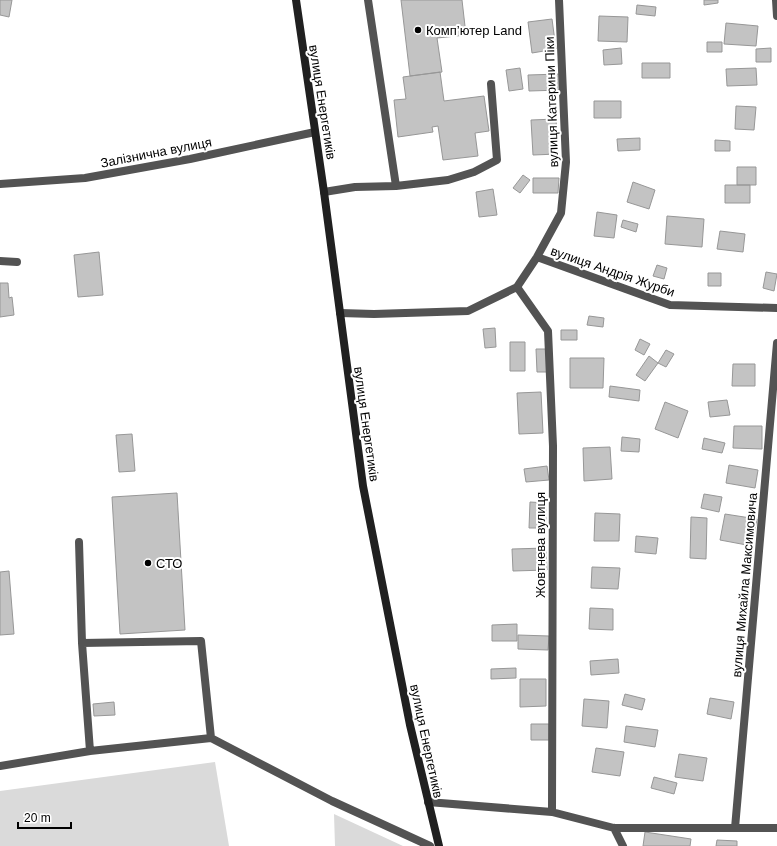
<svg xmlns="http://www.w3.org/2000/svg" width="777" height="846" viewBox="0 0 777 846" font-family="Arial,sans-serif">
  <style>
    .green { fill: #dadada }
    .building { fill: #c3c3c3; stroke: #979797 }
    .lines { fill: none; stroke-linecap: round; stroke-linejoin: round }
    .lane { stroke: #535353; stroke-width: 8 }
    .street { stroke: #535353; stroke-width: 8 }
    .secondary { stroke: #202020; stroke-width: 8 }
    .poi-dot { fill: #000; stroke: #fff; stroke-width: 1.5 }
    .labels { text-anchor: middle; stroke-width: 4; stroke-linejoin: round; paint-order: stroke }
    .poi-label { font-size: 13px; fill: #000; stroke: #fff; text-anchor: start }
    .street-label { font-size: 13px; fill: #000; stroke: #fff }
  </style>
  <rect width="100%" height="100%" fill="#fff"/>
  <path class="green" d="M215,762l14,84h-229v-55z
    M334,814l69,32h-68z"/>
  <path class="building" d="M0,0h12l-3,17 -9,-2z
    M401,0h61l4,35 -29,3 5,34 -32,4z
    M704,0h14v3l-14,2z
    M637,5l19,2 -1,9 -19,-2z
    M599,16l29,1 -1,25 -29,-1z
    M552,19l4,30 -24,4 -4,-31z
    M726,23l32,3 -2,20 -32,-2z
    M707,42h15v10h-15z
    M621,48l1,16 -18,1 -1,-15z
    M771,48v14h-15v-13z
    M642,63h28v15h-28z
    M520,68l3,21 -14,2 -3,-21z
    M756,68l1,17 -30,1 -1,-17z
    M440,72l4,29 40,-5 5,35 -14,2 3,23 -35,4 -5,-34 -6,1 1,5 -35,5 -4,-37 12,-1 -3,-22z
    M560,74l1,16 -32,1 -1,-16z
    M594,101h27v17h-27z
    M736,106l20,1 -2,23 -19,-1z
    M556,119l2,35 -25,1 -2,-35z
    M640,138v12l-22,1 -1,-12z
    M715,140l15,1v10h-15z
    M737,167h19v18h-19z
    M523,175l7,5 -10,13 -7,-5z
    M533,178h26l-1,15h-25z
    M633,182l22,8 -6,19 -22,-7z
    M725,185h25v18h-25z
    M493,189l4,26 -18,2 -3,-25z
    M597,212l20,3 -3,23 -20,-2z
    M667,216l37,3 -2,28 -37,-3z
    M623,220l15,4 -2,8 -15,-5z
    M720,231l25,3 -2,18 -26,-3z
    M99,252l4,43 -25,2 -4,-42z
    M657,265l10,3 -3,11 -11,-3z
    M766,272l11,2 -3,17 -11,-3z
    M708,273h13v13h-13z
    M0,283h8l1,15 3,-1 2,18 -14,2z
    M589,316l15,2 -1,9 -16,-2z
    M495,328l1,19 -11,1 -2,-19z
    M561,330h16v10h-16z
    M640,339l10,5 -6,11 -9,-5z
    M510,342h15v29h-15z
    M536,349h10l1,23h-10z
    M666,350l8,4 -8,13 -8,-4z
    M649,356l9,7 -13,18 -9,-6z
    M570,358h34l-1,30h-33z
    M733,364h22v22h-23z
    M610,386l30,4 -1,11 -30,-4z
    M541,392l2,41 -24,1 -2,-41z
    M727,400l3,15 -20,2 -2,-15z
    M665,402l23,9 -10,27 -23,-9z
    M734,426h28v23l-29,-1z
    M132,434l3,37 -16,1 -3,-37z
    M622,437l18,2 -1,13 -18,-1z
    M704,438l21,5 -3,10 -20,-4z
    M610,447l2,32 -28,2 -1,-33z
    M729,465l29,5 -3,18 -29,-5z
    M547,466l2,14 -23,2 -2,-13z
    M177,493l8,137 -65,4 -8,-137z
    M704,494l18,3 -3,15 -18,-4z
    M530,502l16,1v25h-17z
    M595,513l25,1 -1,27h-25z
    M725,514l32,5 -5,27 -32,-6z
    M691,517l16,1 -1,41 -16,-1z
    M636,536l22,2 -2,16 -21,-2z
    M546,548l1,22 -34,1 -1,-22z
    M592,567l28,1 -2,21 -27,-1z
    M9,571l5,63 -14,1v-63z
    M590,608l23,1v21l-24,-1z
    M517,624v17h-25v-16z
    M518,635l31,1 -1,14 -30,-1z
    M618,659l1,14 -28,2 -1,-14z
    M516,668v10l-25,1v-10z
    M520,679h26v27l-26,1z
    M625,694l20,5 -3,11 -20,-5z
    M710,698l24,4 -3,17 -24,-5z
    M584,699l25,2 -2,27 -25,-2z
    M114,702l1,13 -21,1 -1,-12z
    M531,724h18v16h-18z
    M626,726l32,4 -3,17 -31,-5z
    M596,748l28,4 -4,24 -28,-4z
    M679,754l28,4 -4,23 -28,-4z
    M654,777l23,6 -3,11 -23,-6z
    M645,832l46,7 -1,7h-47z
    M717,840l20,1v5h-21z"/>
  <g class="lines">
    <path class="lane" d="M368,0l28,186
      M324,192l31,-5 41,-1 52,-6 26,-8 23,-12 -6,-76
      M0,261l17,1
      M79,542l3,101 8,108
      M82,643l119,-2 10,97
      M0,766l90,-15 121,-13 121,63 98,45"/>
    <path class="street" d="M776,0l1,16
      M0,184l85,-6 105,-19 125,-27
      M537,257l133,48 107,3
      M517,287l31,44 5,115 -1,366
      M340,313l34,1 94,-3 49,-24 20,-30 24,-44 5,-51 -7,-162
      M428,802l124,10 62,16h163
      M614,828l9,18
      M735,828l42,-485"/>
    <path class="secondary" d="M296,0l28,192 39,294 47,239 29,121"/>
  </g>
  <g class="poi-dot">
    <circle cx="418" cy="30" r="4"/>
    <circle cx="148" cy="563" r="4"/>
  </g>
  <g class="labels">
    <g class="poi-label">
      <text x="426" y="35">Комп’ютер Land</text>
      <text x="156" y="568">СТО</text>
    </g>
    <g class="street-label">
      <text transform="translate(323 102) rotate(81)" y="5">вулиця Енергетиків</text>
      <text transform="translate(551 102) rotate(-92)" y="5">вулиця Катерини Піки</text>
      <text transform="translate(156 152) rotate(-11)" y="5">Залізнична вулиця</text>
      <text transform="translate(613 271) rotate(19)" y="5">вулиця Андрія Журби</text>
      <text transform="translate(367 424) rotate(82)" y="5">вулиця Енергетиків</text>
      <text transform="translate(540 545) rotate(-90)" y="5">Жовтнева вулиця</text>
      <text transform="translate(744 585) rotate(-85)" y="5">вулиця Михайла Максимовича</text>
      <text transform="translate(427 741) rotate(78)" y="5">вулиця Енергетиків</text>
    </g>
  </g>
  <path d="M18 822v6h53v-6" fill="none" stroke="#000000" stroke-width="2"/>
  <text x="24" y="822" font-size="12" fill="#000000" stroke="#ffffff" stroke-width="3" paint-order="stroke">20 m</text>
</svg>
